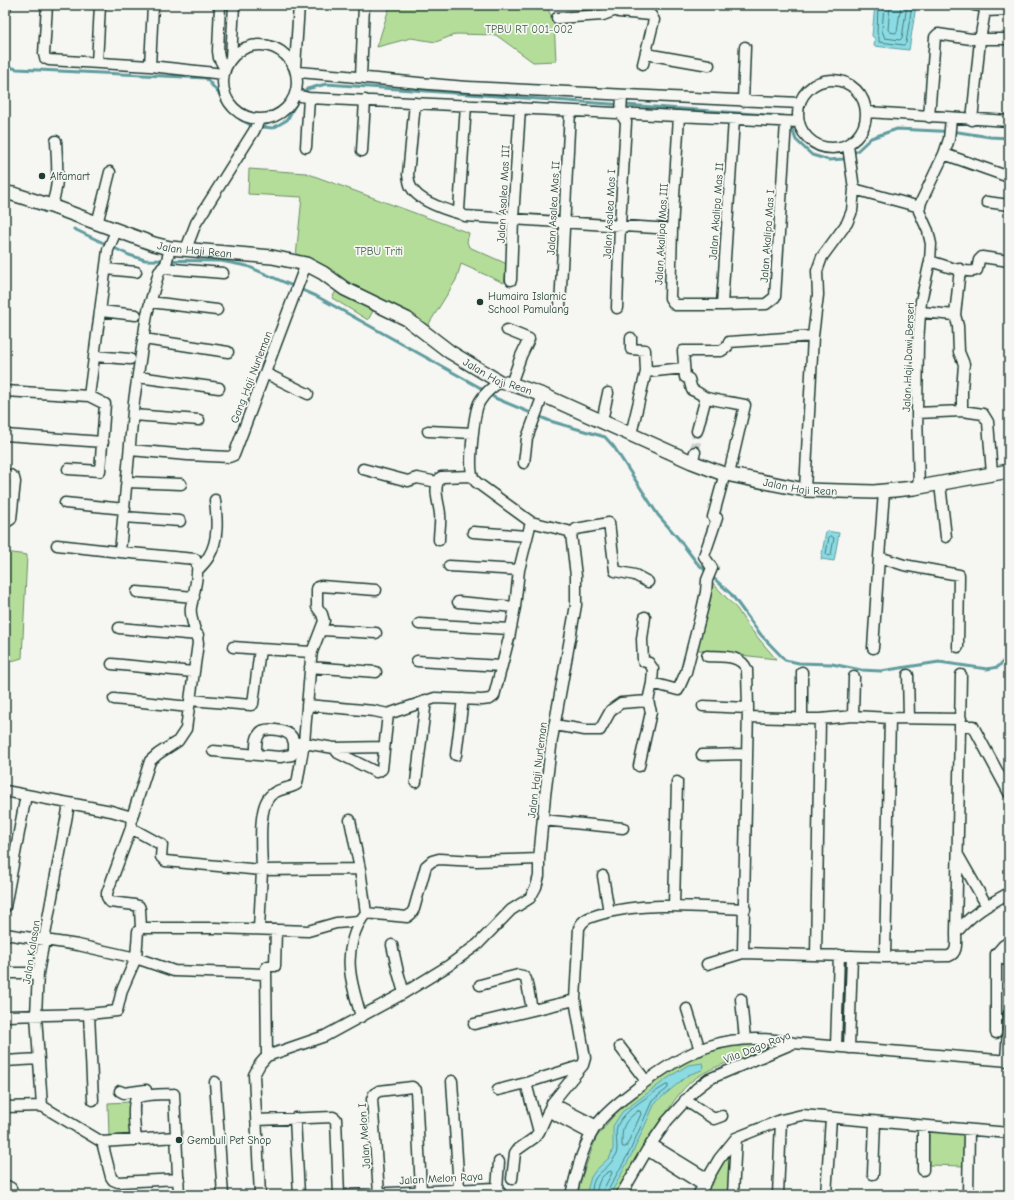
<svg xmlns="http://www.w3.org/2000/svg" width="1014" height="1200" viewBox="0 0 1014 1200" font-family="'Comic Neue',sans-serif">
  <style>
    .green { fill: #b4dd99; stroke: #6a8d66 }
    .water { fill: #8adbe4; stroke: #5f9c9e }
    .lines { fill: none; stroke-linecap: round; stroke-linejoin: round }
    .shore { stroke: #4a7c7a; stroke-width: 1 }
    .stream { stroke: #5f9c9e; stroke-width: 3 }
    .minor-tunnel { stroke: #cbd1cc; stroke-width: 10; stroke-dasharray: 10 5; stroke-linecap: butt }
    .minor-casing { stroke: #1f3d34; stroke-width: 13 }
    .tertiary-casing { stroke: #1f3d34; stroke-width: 16 }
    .minor { stroke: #f6f6f2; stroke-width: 10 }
    .tertiary { stroke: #f6f6f2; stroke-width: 13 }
    .poi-dot { fill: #1f3d34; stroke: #f6f6f2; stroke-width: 1.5 }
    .labels { text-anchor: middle; stroke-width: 3.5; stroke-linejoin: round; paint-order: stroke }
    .park-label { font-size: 11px; fill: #3d5d48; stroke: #f6f6f2 }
    .poi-label { font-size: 11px; fill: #1f3d34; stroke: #f6f6f2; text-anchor: start }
    .street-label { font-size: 11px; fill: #1f3d34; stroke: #f6f6f2 }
  </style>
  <rect width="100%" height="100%" fill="#f6f6f2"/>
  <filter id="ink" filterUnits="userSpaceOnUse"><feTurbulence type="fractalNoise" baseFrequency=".025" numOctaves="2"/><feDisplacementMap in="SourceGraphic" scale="8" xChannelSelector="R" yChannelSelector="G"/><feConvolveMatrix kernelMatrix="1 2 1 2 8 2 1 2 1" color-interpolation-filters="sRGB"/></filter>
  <g filter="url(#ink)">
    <path class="green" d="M390,5h156l8,17 2,39 -23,1 -37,-27 -40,-1 -20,8 -25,-4 -34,9z
      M249,169l57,4 163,60 -2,9 2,5 38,17 -3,19 -43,-19 -5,16 -29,47 -48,-27 -11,20 -36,-22 9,-16 -45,-25 6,-60 -54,-3z
      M5,552l22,3 -5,103 -17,5z
      M710,580l27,29 11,17 28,33 -71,-8 -11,-2z
      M764,1042l3,2v3l-2,3c-22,8 -48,14 -68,27 -18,12 -29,34 -41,52 -14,22 -28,42 -38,66h-40l1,-10 17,-47 18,-23 18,-17 55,-38 26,-9 25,-7z
      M129,1102l2,34 -22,1 -1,-34z
      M929,1130l37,3 -2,33 -36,-1z
      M730,1156l3,2 -2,37h-28l22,-37z"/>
    <path class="water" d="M875,5l41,1 -7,44 -35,-4 1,-7 -3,-3z
      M826,531l13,2 -5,28 -13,-2z
      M703,1063l1,3 -2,4 -14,5 -33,28 -22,49 -23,43h-22l-1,-4 4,-14 4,-6 15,-14 3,-8v-23l9,-14 46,-34 20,-13z"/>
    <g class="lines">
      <path class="shore" d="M878,5l-1,28 2,4v5l25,3 2,-2 6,-38
        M884,5l-2,26 3,7 15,2 2,-2 5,-33
        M890,5l-2,25 2,2 5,1 2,-1 4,-27
        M831,536l3,2 -3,17 -2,1 -3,-2 3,-17z
        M638,1111h2l1,3 -15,33h-3l-1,-1c0,-19 0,-23 16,-35z
        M592,1195c-1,-22 11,-21 21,-35 8,-10 1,-22 4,-33 5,-16 35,-33 49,-42h2v3l-16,13 -22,50 -23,41v3
        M597,1195c-1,-10 4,-21 14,-24l1,2 -9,17 -1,5"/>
      <path class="stream" d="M5,66l12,3 189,9 14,17 7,13 14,12 12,6 20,2 14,-8 12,-22
        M303,94l4,-5 19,-5 457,32 5,2
        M790,123l6,17 16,15 17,5 14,-1 14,-8 14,-13 26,-9 61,3 32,5 19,1
        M34,207l11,5
        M74,229l55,26 16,5 76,1 26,5 71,31 161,90 16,11 55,23 55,16 9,10 44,68 20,23 19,25 34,31 30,41 24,25 14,3 33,1 29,6 20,1 58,-9 48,7 11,-2 11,-12"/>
      <path class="minor-tunnel" d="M695,452l2,-21"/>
      <g class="minor-casing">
        <path id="minor" d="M47,5l-3,49 1,4 4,2 101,6 74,8
          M220,5l-2,46 1,7 6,11
          M615,5l1,5 3,2 32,3 3,5 -11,44
          M974,5l12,2
          M5,9l1,-4
          M985,11l24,-1
          M557,18l46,-3 13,-5
          M223 82a37 37 0 1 1 74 0a37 37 0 1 1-74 0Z
          M646,54l63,11
          M231,58l3,-53
          M97,63l3,-58
          M150,66l3,-61
          M295,67l4,-62
          M297,72c57,4 114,11 171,15 111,6 221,11 332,16
          M361,77l3,-72
          M798 114a34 34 0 1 1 68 0a34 34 0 1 1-68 0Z
          M296,95l13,3 490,24
          M743,101l2,-54
          M415,103l-7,72c1,4 1,9 3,12 8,15 35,23 50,27
          M466,105l-7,105 2,4 4,2 207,13
          M867,112l142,9
          M679,116l-7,113 -2,69 5,7h47l44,-1 9,-7 11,-175
          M929,117l6,-80 3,-3 33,5h38
          M972,120l8,-80 6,-35
          M306,147l3,-49
          M362,151l3,-51
          M944,154l65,23
          M854,189l66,18
          M987,202l22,3
          M51,206c9,-20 6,-43 5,-65
          M97,224l13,-52
          M186,249l10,-26 58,-92 5,-11
          M930,261c10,3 38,14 47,9l2,-10 3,-3 27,4
          M162,268l61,5
          M106,269l30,3
          M511,280l2,-61 7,-111
          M150,302l67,8
          M722,305l12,-186
          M560,307l10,-196
          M617,308l3,-83 6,-103 -5,-8 1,-18
          M101,311l35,4
          M921,312l34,3 3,11 1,26 5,12 -2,27v20
          M955,315l5,-46
          M507,330l22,9 -8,17 -10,28
          M144,339l84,13
          M94,356l36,3
          M646,372l38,-4
          M265,373l43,21
          M138,377l81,11
          M500,382c-8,5 -15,11 -20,19 -6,9 -12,66 -7,76 0,2 2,3 3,5l55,40 37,9 3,3
          M5,391l84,5 16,8 -5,67 -32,-2
          M89,396l19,-146 8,-19
          M917,413l45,-2 21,3 5,8 4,52
          M133,415l66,5
          M602,421l6,-28
          M428,431l45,2
          M697,431l8,-30 -2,-4
          M631,434l15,-62 -1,-22 -14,-1v-11
          M5,435l98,7
          M130,450l58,5 41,2 5,-2 72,-191
          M692,462l3,-10
          M524,463l3,-25 16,-43
          M363,469l45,12 9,-3 20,4
          M729,474l16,-69c-8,-2 -37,-5 -42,-9 -5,-3 -5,-4 -11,-6l-3,-11 -4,-2 -2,-26h38l6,-4 2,-5 84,-6
          M5,475h5l4,3 1,4 -4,37 -6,4
          M127,482l54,2
          M940,484l6,53
          M919,487l-2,-74 1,-71 3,-41 9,-40 1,-17 -3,-13 -9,-20 2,-9 23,-48 5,-15 2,-21
          M805,490l8,-154 5,-41 -1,-24 5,-14 25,-34 5,-12 2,-22 -6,-43
          M65,503l60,6
          M124,517l56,4
          M473,532l54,4
          M571,534l5,-5 33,-6 6,48 20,4 13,7
          M439,540c0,-9 2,-18 1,-26 -1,-11 -8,-28 1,-37l31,-1
          M120,552l14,-151 13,-87 12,-42 7,-8 4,-16
          M879,557l25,8 55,10 -1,72
          M449,566l70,4
          M197,571c4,-5 9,-9 12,-15 10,-16 8,-38 6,-56
          M376,590l-55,-4 -3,1 -1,2v18l5,7 2,7 -12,31 -1,7 -7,84 30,5 50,-1
          M137,592l57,5
          M458,602l57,5
          M419,624l91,5
          M119,628l79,7
          M322,630l54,3
          M233,647l27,2
          M873,648l6,-91 5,-65
          M707,656c14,1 34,-2 40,14l1,38 -5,245
          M417,661l84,5
          M112,664l81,8
          M310,667l66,5
          M908,675l1,43
          M652,683l26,7 8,-18 16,-62 4,-18 1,-12 5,-12 -8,-12 13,-38 -4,-1 12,-44
          M114,699l75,8
          M190,700l61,5 2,-1 7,-55 52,3
          M307,705l67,6 14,3 47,-16 47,2 8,-1 4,-3 15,-58 6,-31 4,-37 12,-48
          M703,706l45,2
          M853,716l1,-39
          M748,717l72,2 33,-3 37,2 71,1
          M802,718v-46
          M554,725l31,5h15l11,-20 10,-7 27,-2
          M960,726h13l36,67
          M334,748l4,5 38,19 3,-1 3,-2 6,-55
          M213,751l67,6 12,-2 2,-5v-7h10l-7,41c-9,6 -18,3 -27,12 -13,13 -8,57 -8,75 -1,19 -2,39 -3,58
          M256,755c0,-7 -1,-16 4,-22 4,-6 21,-3 27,0 5,2 6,6 7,10
          M456,755l7,-56
          M702,755l45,-1
          M639,766l12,-54 -3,-11 4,-18 1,-14 -4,-6 -6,-2 -1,-22 3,-22
          M416,782l10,-82
          M5,791l106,20 21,6
          M350,820l10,49 6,44c-12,14 -18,37 -16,56 1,15 7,32 11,48
          M543,820l80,8
          M131,828l31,17 -1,12 4,4 97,9 98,-1
          M958,855l29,51
          M603,876l6,36
          M674,906l3,-124
          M5,907l21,-112
          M366,913l41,4 4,-3 3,-5 12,-43 6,-5 7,-2 38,2 62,-2
          M141,928h74l93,3 28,-8 23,-2
          M956,933c14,-18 33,-29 53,-40
          M5,934l73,11 58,13 38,13 92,3
          M392,945l6,27 6,21
          M996,954l13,7
          M816,955l4,-236
          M885,957l5,-239
          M707,964l36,-11 142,4 64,-1c9,-3 7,-14 7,-23l5,-258
          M5,973h33
          M480,985l38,-10 5,1 3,3 6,30
          M741,999l4,40
          M687,1009l13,41
          M89,1014l4,86
          M5,1016l84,-2 28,-3 5,-21 14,-32 2,-27 3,-3 -1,-19 -1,-3 -4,-1 -25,-3 -3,-5v-4l24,-65 1,-11 18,-56 8,-7 20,-13 8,-12 12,-86c-1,-12 -9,-24 -7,-36 2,-10 10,-40 4,-48l-75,-7 -63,-7
          M474,1024l101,-24
          M996,1033v-79l7,-8 6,-4
          M836,1046l3,-91
          M620,1047l26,34
          M849,1048l3,-92
          M267,1056l-1,-88 2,-2h7l1,-36
          M5,1061l34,-2
          M1006,1061l3,-47
          M452,1081l7,108
          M215,1082l8,113
          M526,1083l13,49
          M498,1090l28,-7 57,-18
          M120,1091l4,2 22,-3
          M174,1094l5,101
          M685,1100l29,19 8,-3
          M552,1103l45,23
          M42,1106l-6,-91 2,-42 31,-169
          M5,1107l37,-1 60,36 74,-5
          M548,1111l43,23
          M295,1118l4,77
          M257,1120l76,-3 3,2 3,76
          M136,1140c-1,-8 -4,-37 0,-41 5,-5 30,-5 38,-5
          M102,1142l9,35 2,3 5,2 61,-3
          M651,1144l57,35
          M647,1150l57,36
          M923,1170v-44
          M873,1174l2,-52
          M512,1179l3,-26 2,-3 17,-12 5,-6 13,-29 31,-38 2,-7 -10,-58 4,-72c4,-10 13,-11 22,-14 47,-13 96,-7 144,-5
          M5,1185l6,3 2,7
          M497,1189l2,-27
          M379,1193l-7,-94 2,-5 5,-3 33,-4 4,3 5,101
          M260,1195l-6,-120 6,-11 7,-8 58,-20 79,-43 44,-27 30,-22 33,-34 19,-12 6,-11 3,-11v-17l6,-63 7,-57 24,-134v-29l-5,-42
          M347,1195l148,-7 5,4 1,3
          M571,1195c6,-25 12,-52 28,-73 10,-13 24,-23 37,-33 51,-40 92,-59 158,-46
          M621,1195l26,-45 20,-29 29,-32 13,-10 85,-36 215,18
          M698,1195l21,-36 17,-21 45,-18 21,-5 207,18
          M733,1195l3,-57
          M778,1195l3,-75
          M826,1195l5,-77
          M968,1195l1,-65"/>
      </g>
      <g class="tertiary-casing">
        <g id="tertiary">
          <path id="s1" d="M5,193l8,1 38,12 103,38 16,4 102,9 34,7 17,9 22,16 62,30 43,33 50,30 11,2 32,11 149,67 29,11 84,17 69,2 40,-4 95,-17"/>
        </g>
      </g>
      <use href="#minor" class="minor"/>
      <use href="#tertiary" class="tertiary"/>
    </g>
  </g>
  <g class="poi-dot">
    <circle cx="42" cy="176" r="4"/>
    <circle cx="480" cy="302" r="4"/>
    <circle cx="179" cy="1140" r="4"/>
  </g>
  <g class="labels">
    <g class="park-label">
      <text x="529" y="33">TPBU RT 001-002</text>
      <text x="379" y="255">TPBU Triti</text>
    </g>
    <g class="poi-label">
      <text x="50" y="180">Alfamart</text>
      <text x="488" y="300">Humaira Islamic<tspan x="488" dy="13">School Pamulang</tspan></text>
      <text x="187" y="1144">Gembull Pet Shop</text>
    </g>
    <g class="street-label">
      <text transform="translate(503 194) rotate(-87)" y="4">Jalan Asalea Mas III</text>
      <text transform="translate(553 208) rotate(-87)" y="4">Jalan Asalea Mas II</text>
      <text transform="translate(716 211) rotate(-86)" y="4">Jalan Akalipa Mas II</text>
      <text transform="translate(609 214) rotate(-87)" y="4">Jalan Asalea Mas I</text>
      <text transform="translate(661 234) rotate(-87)" y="4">Jalan Akalipa Mas III</text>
      <text transform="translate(767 236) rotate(-86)" y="4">Jalan Akalipa Mas I</text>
      <text dy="4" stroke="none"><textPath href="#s1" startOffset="199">Jalan Haji Rean</textPath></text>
      <text transform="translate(908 357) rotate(-88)" y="4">Jalan Haji Dawi Berseri</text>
      <text dy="4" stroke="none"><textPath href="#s1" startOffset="535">Jalan Haji Rean</textPath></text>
      <text transform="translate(251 377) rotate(-69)" y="4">Gang Haji Nurleman</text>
      <text dy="4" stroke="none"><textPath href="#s1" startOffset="859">Jalan Haji Rean</textPath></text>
      <text transform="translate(537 770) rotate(-83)" y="4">Jalan Haji Nurleman</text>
      <text transform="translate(31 952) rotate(-81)" y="4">Jalan Kalasan</text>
      <text transform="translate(757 1047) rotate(-21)" y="4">Vila Dago Raya</text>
      <text transform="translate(364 1136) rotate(-94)" y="4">Jalan Melon I</text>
      <text transform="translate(441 1178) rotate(-3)" y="4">Jalan Melon Raya</text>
    </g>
  </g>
  <rect width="1014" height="1200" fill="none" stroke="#f6f6f2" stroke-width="20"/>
  <rect x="10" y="10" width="994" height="1180" fill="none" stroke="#1f3d34" stroke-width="1.5" filter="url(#ink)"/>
</svg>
